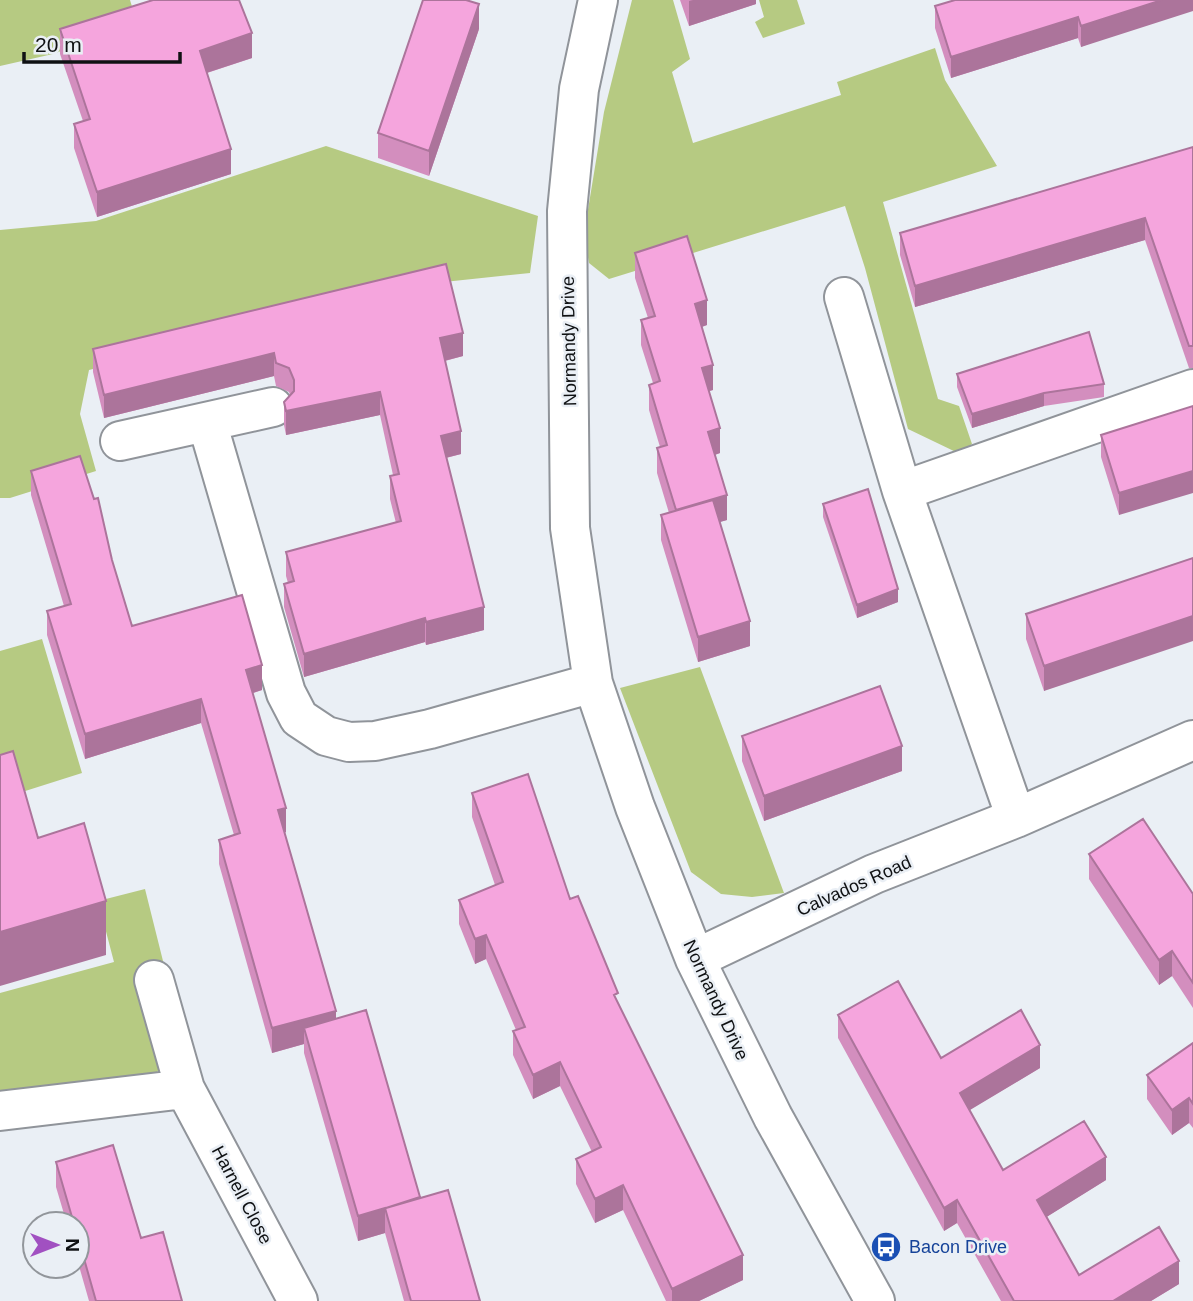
<svg xmlns="http://www.w3.org/2000/svg" width="1193" height="1301" viewBox="0 0 1193 1301" font-family="Arial,sans-serif">
  <style>
    .green { fill: #b6ca82 }
    .lines { fill: none; stroke-linecap: round; stroke-linejoin: round }
    .street-casing { stroke: #90949a; stroke-width: 42 }
    .street { stroke: #fff; stroke-width: 38 }
    .wall { fill: #d38ebe }
    .shaded-wall { fill: #ac749b }
    .building { fill: #f5a5dd; stroke: #ac749b; stroke-width: 2 }
    .labels { text-anchor: middle; stroke-width: 5; stroke-linejoin: round; paint-order: stroke }
    .street-label { font-size: 18px; fill: #0f1113; stroke: #eaeff5 }
    .transit-label { font-size: 18px; fill: #164399; stroke: #eaeff5; text-anchor: start }
  </style>
  <rect width="100%" height="100%" fill="#eaeff5"/>
  <path class="green" d="M0,0h130l7,23 -84,31 -53,12z
    M632,0h41l17,59 -18,13 21,71 148,-48 -4,-13 98,-34 10,32 52,86 -114,36 55,197 21,7 13,38 -14,9 -50,-24 -43,-161 -20,-62 -236,73 -20,-16 -5,-29 20,-122z
    M759,0h38l8,24 -42,14 -8,-16 9,-5z
    M326,146l212,70 -8,57 -86,9 -355,88 -9,44 16,57 -86,27h-10v-268l96,-9z
    M42,639l40,134 -82,26v-148z
    M700,667l84,226 -32,4 -31,-3 -30,-22 -71,-184z
    M145,889l22,88 9,56 -22,46 -154,17v-103l114,-31 -16,-61z"/>
  <g class="lines">
    <g class="street-casing">
      <path id="street" d="M598,0l-19,89 -12,122 3,317 23,155 42,124 60,152 78,158 102,184
        M844,297l58,194
        M207,422l79,271 13,25 27,18 23,6 26,-1 55,-12 163,-46
        M120,441l153,-34
        M1016,818l-114,-327 291,-102
        M695,959l179,-85 142,-56 177,-78
        M154,980l31,109
        M0,1111l185,-22 113,212"/>
    </g>
    <use href="#street" class="street"/>
  </g>
  <path class="wall" d="M680,0h76v4l-67,22z
    M1193,0l-112,47 -3,-9 -127,40 -16,-50v-22z
    M60,29l192,29 -45,15 24,101 -134,43 -23,-69v-24l9,-3 -23,-67z
    M479,29l-50,147 -51,-18v-25z
    M1193,147v221h-4l-44,-128 -230,67 -15,-52v-22z
    M635,253l72,72 -5,2 11,63 -4,1 11,62 -5,2 12,65 -8,2 31,124 -52,16 -37,-122v-25l8,-2 -12,-40v-25l3,-1 -11,-37v-25l4,-2 -12,-38v-25l7,-2 -13,-40z
    M93,349l370,7 -18,5 16,93 -15,4 38,172 -58,15 -1,-3 -121,35 -20,-70v-23l4,-1 -2,-7v-24l110,-29 -6,-24v-23l3,-1 -13,-60 -94,20 -2,-10v-23l6,-7 -1,-3 -13,-6 -2,-10 -170,42 -11,-46z
    M957,374l147,10v13l-60,9 -72,22 -15,-41z
    M1193,406l-74,109 -18,-58v-22z
    M31,471l81,89 20,66 130,64 -9,3 33,139 -2,1 52,186 84,178 60,104h-76l-19,-68 -27,8 -54,-188v-9l-32,9 -53,-189v-24l15,-5 -33,-112 -116,36 -38,-124v-24l17,-5 -33,-111z
    M823,504l75,98 -41,16 -34,-101z
    M1193,558l-149,133 -18,-52v-25z
    M742,736l160,35 -138,50 -22,-60z
    M472,793l98,106 173,381 -44,21h-33l-43,-91 -28,13 -19,-39v-25l16,-7 -32,-66 -27,13 -20,-44v-24l3,-1 -30,-71 -11,5 -16,-40v-24l36,-15 -23,-68z
    M1089,854l104,40v114l-21,-32 -13,9 -70,-106z
    M838,1015l103,43 99,10 -71,42 34,60 103,10 -60,37 33,58 100,9 -28,17h-150l-44,-78 -13,8 -106,-193z
    M1193,1043v85l-4,-5 -17,12 -25,-36v-24z
    M56,1162l85,76 41,63h-93l-12,-42v-35h-10l-11,-37z"/>
  <path class="shaded-wall" d="M693,0h63v4l-67,22v-25z
    M1162,0h31v11l-112,36v-21z
    M479,4v25l-50,147v-25z
    M1078,17v21l-127,40v-21z
    M252,33v25l-52,17v-24z
    M231,149v25l-134,43v-25z
    M1145,218v22l-230,67v-21z
    M707,300v25l-12,4v-25z
    M463,333v23l-23,6v-24z
    M274,353v23l-170,42v-23z
    M713,365v25l-11,3v-25z
    M380,392v23l-94,20v-24z
    M1044,393v13l-72,22v-14z
    M720,428v25l-12,4v-25z
    M461,431v23l-20,5v-23z
    M1193,471v22l-74,22v-22z
    M727,495v25l-51,15v-25z
    M898,589v13l-41,16v-13z
    M484,607v23l-58,15v-23z
    M1193,616v25l-149,50v-25z
    M425,618v24l-121,35v-23z
    M750,621v25l-52,16v-25z
    M262,665v25l-16,5v-25z
    M201,699v24l-116,36v-25z
    M902,746v25l-138,50v-25z
    M286,808v24l-8,2v-24z
    M106,901v54l-106,31v-54z
    M486,935v24l-11,5v-25z
    M1172,951v25l-13,9v-25z
    M336,1011v24l-32,-7v16l-32,9v-25z
    M1040,1045v23l-80,48v-23z
    M560,1062v24l-27,13v-24z
    M1189,1098v25l-17,12v-25z
    M1106,1157v23l-69,43v-23z
    M623,1185v25l-28,13v-24z
    M957,1200v23l-13,8v-23z
    M385,1208v25l-27,8v-25z
    M743,1255v25l-44,21h-27v-12z
    M1179,1261v23l-28,17h-38z"/>
  <path class="building" d="M153,0h86l13,33 -52,18 31,98 -134,43 -23,-68 16,-5 -30,-90z
    M423,0h43l13,4 -50,147 -51,-18z
    M955,0h207l-81,26 -3,-9 -127,40 -16,-51z
    M1193,147v199h-4l-44,-128 -230,68 -15,-53z
    M687,236l20,64 -12,4 18,61 -11,3 18,60 -12,4 19,63 -51,15 -19,-62 10,-3 -18,-60 11,-4 -19,-61 14,-4 -20,-63z
    M446,264l17,69 -23,5 21,93 -20,5 43,171 -58,15 -1,-4 -121,36 -20,-70 10,-3 -8,-29 115,-31 -11,-45 9,-2 -19,-82 -94,19 -2,-9 10,-11v-11l-5,-12 -13,-5 -2,-10 -170,42 -11,-46z
    M1089,332l15,52 -60,9 -72,21 -15,-40z
    M1193,406v65l-74,22 -18,-58z
    M80,456l14,43 4,-1 14,62 20,66 110,-31 20,70 -16,5 40,138 -8,2 58,201 -64,17 -53,-188 21,-7 -39,-134 -116,35 -38,-123 24,-7 -40,-133z
    M868,489l30,100 -41,16 -34,-101z
    M713,500l37,121 -52,16 -37,-122z
    M1193,558v58l-149,50 -18,-52z
    M880,686l22,60 -138,50 -22,-60z
    M13,751l25,87 46,-15 22,78 -106,31v-177z
    M528,774l42,125 8,-3 40,97 -4,2 129,260 -71,34 -49,-104 -28,14 -19,-40 25,-12 -41,-85 -27,13 -20,-44 12,-4 -39,-92 -11,4 -16,-39 44,-18 -31,-89z
    M1143,819l50,75v89l-21,-32 -13,9 -70,-106z
    M898,981l43,77 80,-48 19,35 -80,48 43,77 81,-49 22,36 -69,43 42,75 80,-48 20,34 -66,40h-99l-57,-101 -13,8 -106,-193z
    M366,1010l54,187 -34,11 62,-18 32,111h-69l-26,-93 -27,8 -54,-188z
    M1193,1043v61l-4,-6 -17,12 -25,-35z
    M113,1145l28,93 22,-6 19,69h-86l-19,-67v-10h-3l-18,-62z"/>
  <defs>
    <g id="bus-disc" transform="scale(1.575)"><circle r="9.5" fill="#1a4fb4" stroke="#eaeff5"/><path d="M-5-6H5V4H4V6H2V4H-2V6H-4V4H-5ZM-3.5-4V0h7V-4ZM-3.5 1.2v1.5H-2V1.2ZM2 1.2v1.5H3.5V1.2Z" fill="#fff"/></g>
  </defs>
  <g fill-rule="evenodd">
    <use href="#bus-disc" x="886" y="1247"/>
  </g>
  <g class="labels">
    <g class="street-label">
      <text transform="translate(569 341) rotate(-91)" y="6">Normandy Drive</text>
      <text transform="translate(854 886) rotate(-24)" y="6">Calvados Road</text>
      <text transform="translate(716 1000) rotate(65)" y="6">Normandy Drive</text>
      <text transform="translate(242 1195) rotate(62)" y="6">Harnell Close</text>
    </g>
    <g class="transit-label">
      <text x="909" y="1253">Bacon Drive</text>
    </g>
  </g>
  <g transform="translate(56 1245) rotate(90)"><circle r="33" fill="#eaeff5" stroke="#92969b" stroke-width="2"/>
  <path d="M0-5L12 26L0 18L-12 26Z" fill="#a150c1"/>
  <text y="-10" font-size="19" font-weight="bold" text-anchor="middle" fill="#0f1113">N</text>
  </g>
  <path d="M24 52v10h156v-10" fill="none" stroke="#0f1113" stroke-width="3.5"/>
  <text x="35" y="52" font-size="21" fill="#0f1113" stroke="#eaeff5" stroke-width="5" paint-order="stroke">20 m</text>
</svg>
